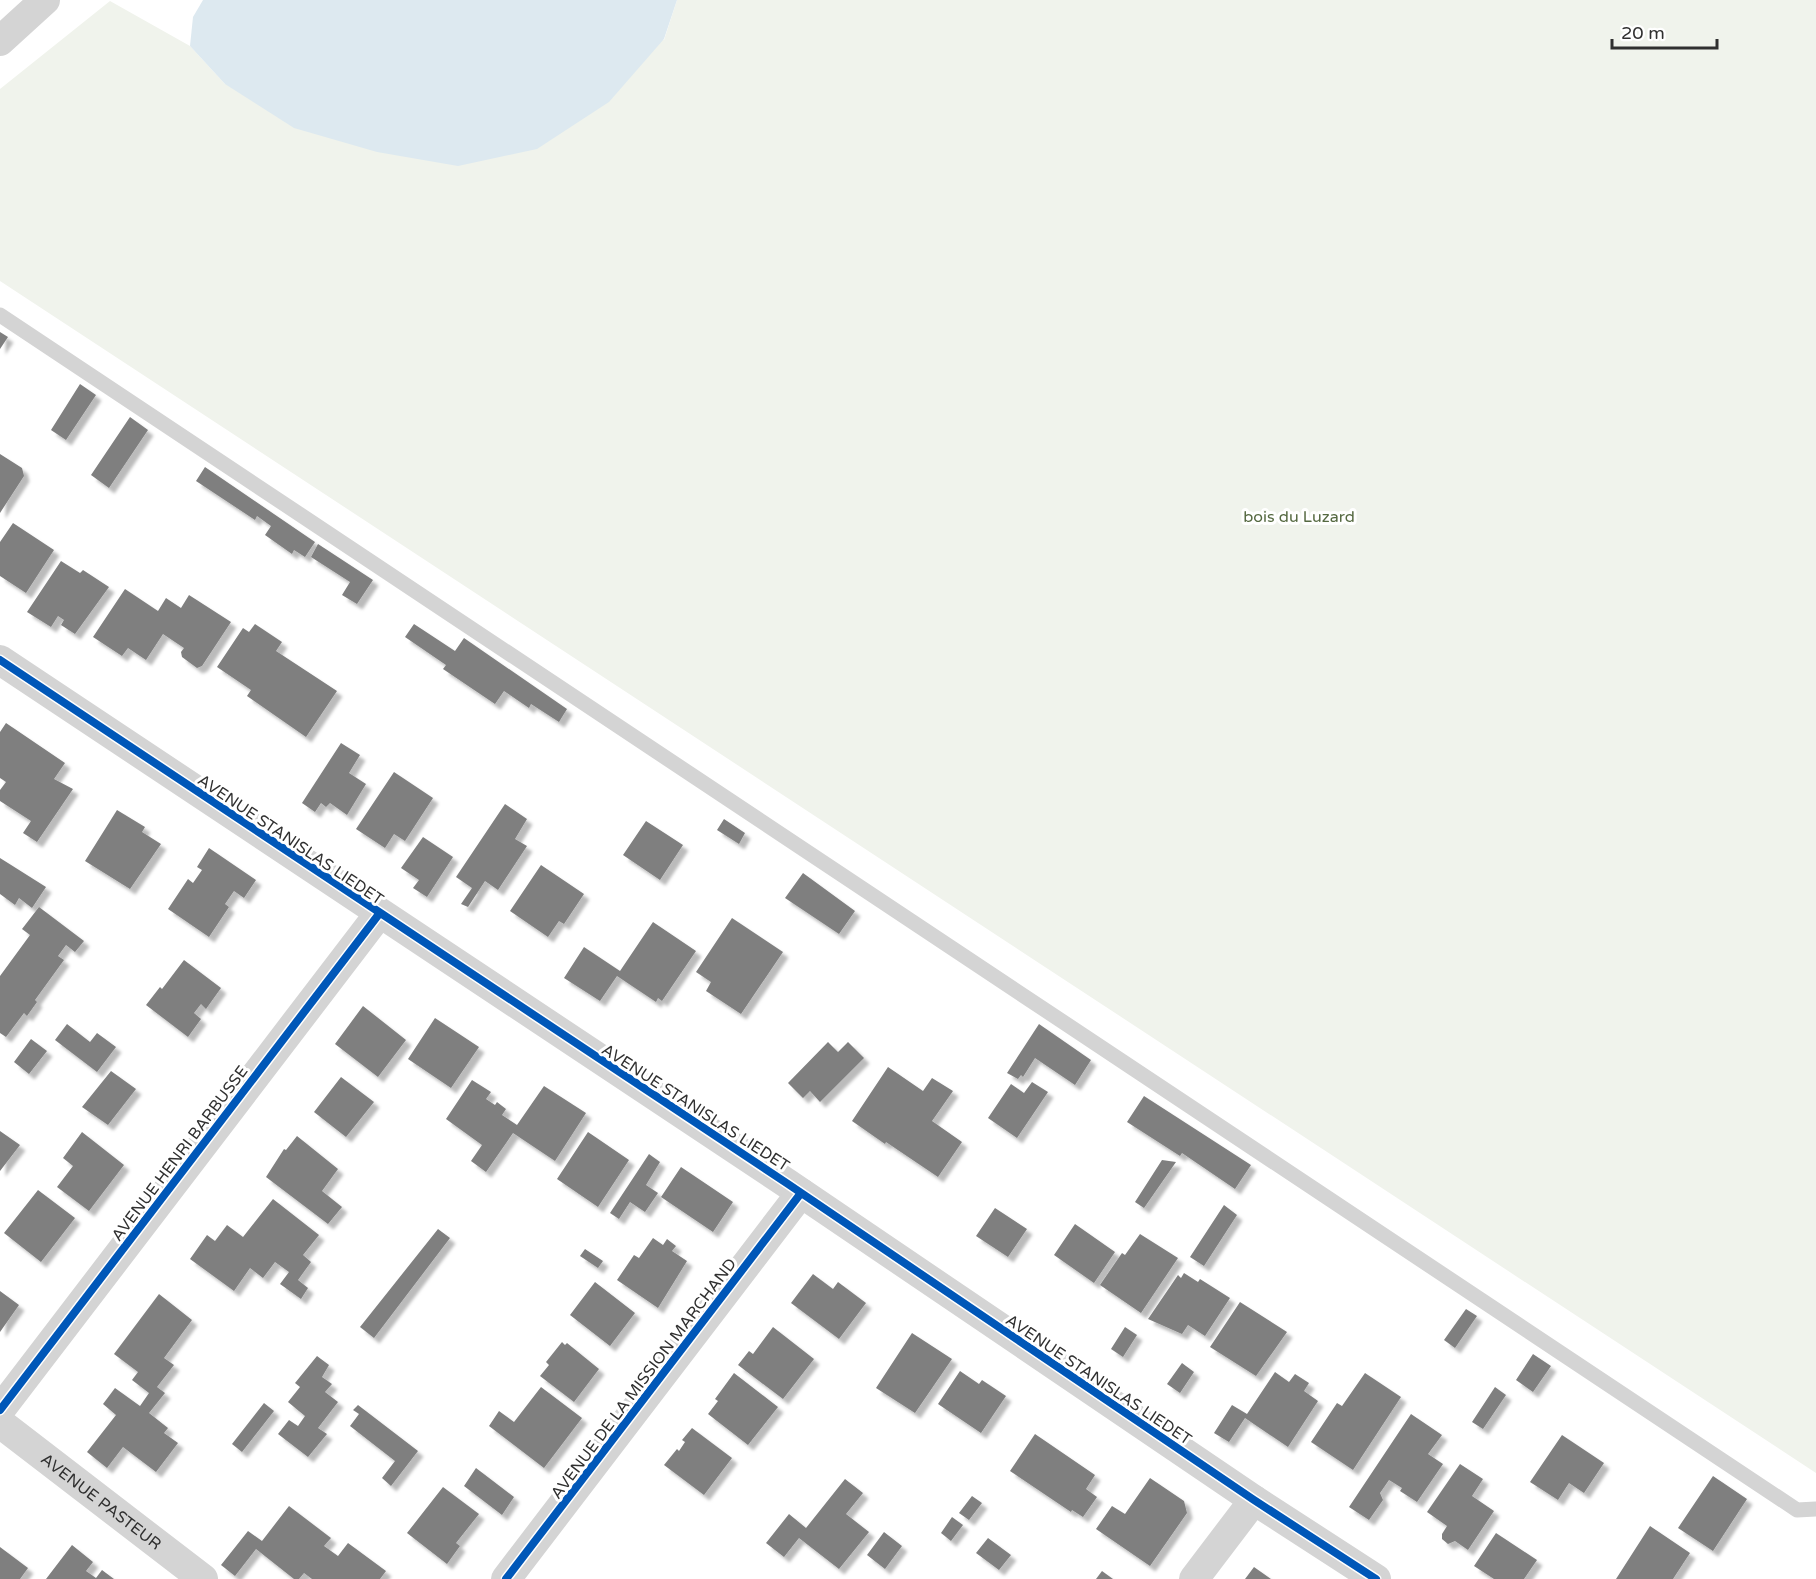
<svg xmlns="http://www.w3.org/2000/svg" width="1816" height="1579" viewBox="0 0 1816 1579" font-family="'Varela Round',sans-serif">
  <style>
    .green { fill: #f0f3ec }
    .water { fill: #dde9f0 }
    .building { fill: #7f7f7f; filter: url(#shadow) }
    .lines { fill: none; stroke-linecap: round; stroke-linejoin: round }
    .service { stroke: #d4d4d4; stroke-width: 15 }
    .minor { stroke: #d4d4d4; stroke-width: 30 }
    .cycleway-casing { stroke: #fff; stroke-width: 11 }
    .cycleway { stroke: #0057b8; stroke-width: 8 }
    .labels { text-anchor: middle; stroke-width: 6; stroke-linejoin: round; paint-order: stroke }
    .park-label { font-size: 16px; fill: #556941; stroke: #fff }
    .street-label { font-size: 16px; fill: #303030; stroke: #fff }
  </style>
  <defs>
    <filter id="shadow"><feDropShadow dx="5.5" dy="5.5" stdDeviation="1.5" flood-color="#0004"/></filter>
  </defs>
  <rect width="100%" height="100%" fill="#fff"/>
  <path class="green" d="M677,0h1139v1473l-1816,-1192v-192l110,-88 80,45 35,38 439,-44z"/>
  <path class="water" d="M203,0h474l-13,39 -55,63 -72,47 -79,17 -81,-14 -83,-24 -69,-44 -35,-38 3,-29z"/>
  <path class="building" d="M0,332l8,5 -8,12z
    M80,384l16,11 -30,45 -15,-10z
    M130,417l18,13 -39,58 -18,-13z
    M0,454l22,14 2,8 -24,37z
    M205,467l110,75 -10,15 -11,-7 -2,4 -27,-19 6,-9 -14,-10 -2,4 -59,-39z
    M13,523l41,27 -28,43 -26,-17v-34z
    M318,544l55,36 -16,24 -15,-9 8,-13 -39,-25z
    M61,561l19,12 3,-3 26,17 -34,47 -14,-9 3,-5 -6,-4 -7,11 -24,-15z
    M125,589l33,22 8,-13 15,10 8,-13 42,27 -29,44 -5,2 -15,-11 -1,-5 3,-4 -21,-14 -17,26 -18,-12 -6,8 -29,-19z
    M255,624l27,18 -6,9 61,40 -31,46 -59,-41 4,-6 -34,-23 26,-39 6,4z
    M414,624l41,27 9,-13 103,71 -8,13 -28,-18 -2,4 -25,-17 -9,13 -52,-35 3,-4 -41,-28z
    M6,723l59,40 -11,16 19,10 -36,53 -14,-9 8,-12 -31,-20v-11l6,-8 -6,-4v-46z
    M341,743l19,12 -11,18 17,11 -19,31 -17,-12 -4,4 -5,-4 -6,9 -13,-9z
    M394,772l39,26 -28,43 -11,-7 -9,14 -29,-19z
    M505,804l22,15 -12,20 12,7 -29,44 -13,-9 -17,26 -7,-3 11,-16 -16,-11z
    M117,810l28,17 -3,5 19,12 -31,45 -45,-28z
    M724,819l21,14 -6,11 -22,-14z
    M646,821l37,24 -23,35 -37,-25z
    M423,837l30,20 -26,40 -14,-9 6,-8 -18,-12z
    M209,848l47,32 -12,18 -10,-7 -9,13 4,3 -20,30 -41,-28 20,-30 5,4 9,-13 -5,-3z
    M0,858l46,29 -14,21 -13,-10 -4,7 -15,-11z
    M541,865l43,29 -20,30 -5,-3 -11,16 -38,-26z
    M803,873l52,38 -16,23 -54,-36z
    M39,907l45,34 -9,11 -9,-7 -8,11 6,4 -29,40 2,2 -10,14 -3,-3 -18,24 -6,-4v-57l30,-41 -8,-6z
    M732,918l51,34 -42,62 -35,-23 5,-9 -15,-10z
    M653,922l43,29 -34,50 -4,-3 -2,4 -39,-26 -17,25 -36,-23 20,-31 36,24z
    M184,960l37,28 -15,21 -5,-5 -7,9 7,6 -13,18 -42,-32 14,-18 2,2z
    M363,1006l43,34 -28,37 -43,-33z
    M435,1018l44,29 -28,41 -43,-29z
    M67,1024l23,18 7,-9 19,14 -19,25 -42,-32z
    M1039,1024l52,36 -16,25 -40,-27 -12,19 -2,-2 -3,4 -11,-6z
    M31,1039l16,12 -18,23 -15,-12z
    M828,1042l10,10 10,-10 16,16 -44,44 -10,-11 -7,7 -15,-15z
    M888,1067l35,24 9,-13 21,13 -21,30 30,21 -24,35 -52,-35 -1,2 -33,-23z
    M111,1071l25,18 -28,36 -26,-18z
    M341,1077l33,25 -28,35 -32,-25z
    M472,1080l19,12 -5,7 9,6 2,-3 9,7 -4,6 15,10 27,-39 42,27 -31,48 -42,-28 -27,39 -15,-11 11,-16 -36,-26z
    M1032,1082l16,10 -31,46 -29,-20 23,-34 13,9z
    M1144,1096l107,69 -16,24 -53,-36 -2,3 -53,-34z
    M0,1131l20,14 -20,26z
    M82,1132l42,33 -35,46 -32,-24 16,-21 -10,-8z
    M588,1132l41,28 -31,47 -41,-28z
    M297,1136l41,33 -16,22 20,16 -14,17 -62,-47 18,-28 2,1z
    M649,1154l11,8 -14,23 12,8 -13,19 -15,-10 -11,17 -9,-6z
    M1162,1160l14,2 -32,46 -9,-6z
    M681,1167l52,35 -20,30 -52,-35z
    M38,1190l37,28 -34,44 -37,-29z
    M273,1199l46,36 -16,20 8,7 -13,18 10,8 -7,11 -21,-15 9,-12 -14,-10 -12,16 -13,-10 -16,23 -44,-32 17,-24 8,6 12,-16 16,12z
    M1224,1205l13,10 -33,51 -14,-9z
    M995,1208l32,21 -19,28 -32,-21z
    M1075,1224l40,28 -21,31 -40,-28z
    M438,1229l12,9 -76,100 -14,-11z
    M1140,1234l38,24 -37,55 -41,-28 22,-32 3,2z
    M653,1238l10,7 4,-6 9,7 -4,5 15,10 -29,47 -41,-28 17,-25 5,3z
    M585,1249l18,12 -5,7 -18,-12z
    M1184,1273l14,9 2,-3 30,19 -25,38 -17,-11 -6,9 -34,-15 30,-44 3,3z
    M813,1274l20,15 5,-7 28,21 -27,36 -48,-36z
    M595,1282l40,31 -25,33 -40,-31z
    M0,1291l19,14 -19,27z
    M159,1294l33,26 -28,38 10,7 -17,22 8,6 -16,20 19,15 -4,5 14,10 -22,29 -33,-25 -16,21 -20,-16 29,-37 -13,-11 12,-16 25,18 9,-13 -17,-13 6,-8 -24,-18z
    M1240,1302l47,30 -31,44 -46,-29z
    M1466,1309l11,7 -22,32 -11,-8z
    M773,1327l41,32 -31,40 -45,-34 11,-14 4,3z
    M1125,1327l12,8 -14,22 -12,-8z
    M912,1333l40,26 -37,54 -39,-25z
    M562,1342l3,3 2,-2 32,26 -25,33 -34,-26 9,-11 -3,-3z
    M1533,1354l18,12 -18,26 -17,-12z
    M317,1356l12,9 -7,12 10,7 -7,8 13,10 -20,26 9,6 -19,23 -30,-23 11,-14 9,6 7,-10 -17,-14 12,-15 -5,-4z
    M1182,1363l12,9 -14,21 -13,-9z
    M960,1371l19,13 3,-4 24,16 -25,37 -43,-29z
    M1275,1372l14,10 6,-8 14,9 -5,8 14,10 -30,46 -43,-29 -16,24 -15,-9 18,-28 15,9z
    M734,1373l44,34 -30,38 -40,-31 10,-13 -3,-2z
    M1365,1373l36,24 -48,73 -42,-28 26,-39 5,3z
    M541,1387l41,31 -38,50 -55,-42 10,-15 15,11z
    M1495,1387l11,8 -23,34 -11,-7z
    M264,1403l10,8 -32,41 -10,-8z
    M358,1405l60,46 -27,35 -9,-8 13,-17 -45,-35 9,-12 -6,-4z
    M1411,1414l31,21 -14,19 15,10 -26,38 -17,-11 2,-3 -13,-8 -9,13 3,7 -14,20 -20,-13z
    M692,1428l40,30 -28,37 -40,-30 13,-16 2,2 6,-9 -3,-2z
    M1035,1434l60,41 -9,14 11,8 -14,20 -11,-7 -1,2 -61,-41z
    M1562,1435l42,28 -20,30 -15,-10 -11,17 -28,-18z
    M1460,1464l23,15 -11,17 22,15 -26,39 -13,-9 -7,3 -6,-5v-5l5,-8 -20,-14z
    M476,1468l38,29 -12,18 -38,-29z
    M1713,1476l34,23 -34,52 -35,-23z
    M1150,1478l34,23 3,12 -37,53 -54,-37 16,-23 13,8z
    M845,1479l18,14 -17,21 23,18 -30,37 -40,-31 -15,19 -18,-14 23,-29 17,14z
    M443,1487l36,27 -23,29 4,3 -13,18 -40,-31z
    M972,1496l10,7 -13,17 -10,-7z
    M289,1506l42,32 -7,8 14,10 10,-13 38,28 -6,8h-68l-8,-6 -5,6h-5l-38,-30 -21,27 -14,-11 27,-34 14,10z
    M952,1517l11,8 -12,16 -10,-8z
    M1650,1526l40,27 -17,26h-57z
    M884,1532l18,14 -17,23 -18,-14z
    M1496,1533l41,27 -13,19h-30l-20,-13z
    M988,1538l23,17 -12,15 -23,-17z
    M72,1545l21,17 -7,9 10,7 6,-8 12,9h-68z
    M0,1547l28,21 -8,11h-20z
    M1254,1567l17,12h-26z
    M1102,1571l11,8h-17z"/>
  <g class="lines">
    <path class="service" d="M0,315l1797,1195 19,-1"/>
    <g class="minor">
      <path d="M0,41l45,-41"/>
      <path d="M0,660l788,524 466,316 122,79"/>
      <path d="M0,1410l379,-496"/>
      <path id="s1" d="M0,1423l203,156"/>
      <path d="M506,1579l295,-386"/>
      <path d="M1194,1579l60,-79"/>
    </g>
    <g class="cycleway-casing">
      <path id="cycleway" d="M0,660l788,524 466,316 122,79
        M0,1410l379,-496
        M506,1579l295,-386"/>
    </g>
    <use href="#cycleway" class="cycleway"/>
  </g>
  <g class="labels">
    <g class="park-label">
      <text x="1299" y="522">bois du Luzard</text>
    </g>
    <g class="street-label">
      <text transform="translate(291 839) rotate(34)" y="6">AVENUE STANISLAS LIEDET</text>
      <text transform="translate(696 1107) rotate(33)" y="6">AVENUE STANISLAS LIEDET</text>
      <text transform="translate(179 1153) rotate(-53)" y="6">AVENUE HENRI BARBUSSE</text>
      <text transform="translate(643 1378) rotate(-53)" y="6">AVENUE DE LA MISSION MARCHAND</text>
      <text transform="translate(1099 1379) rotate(34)" y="6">AVENUE STANISLAS LIEDET</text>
      <text dy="6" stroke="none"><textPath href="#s1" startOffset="128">AVENUE PASTEUR</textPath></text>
    </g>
  </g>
  <path d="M1612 39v9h105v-9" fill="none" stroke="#303030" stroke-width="3"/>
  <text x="1621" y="39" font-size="18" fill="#303030" stroke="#ffffff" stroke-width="4.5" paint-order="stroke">20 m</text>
</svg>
